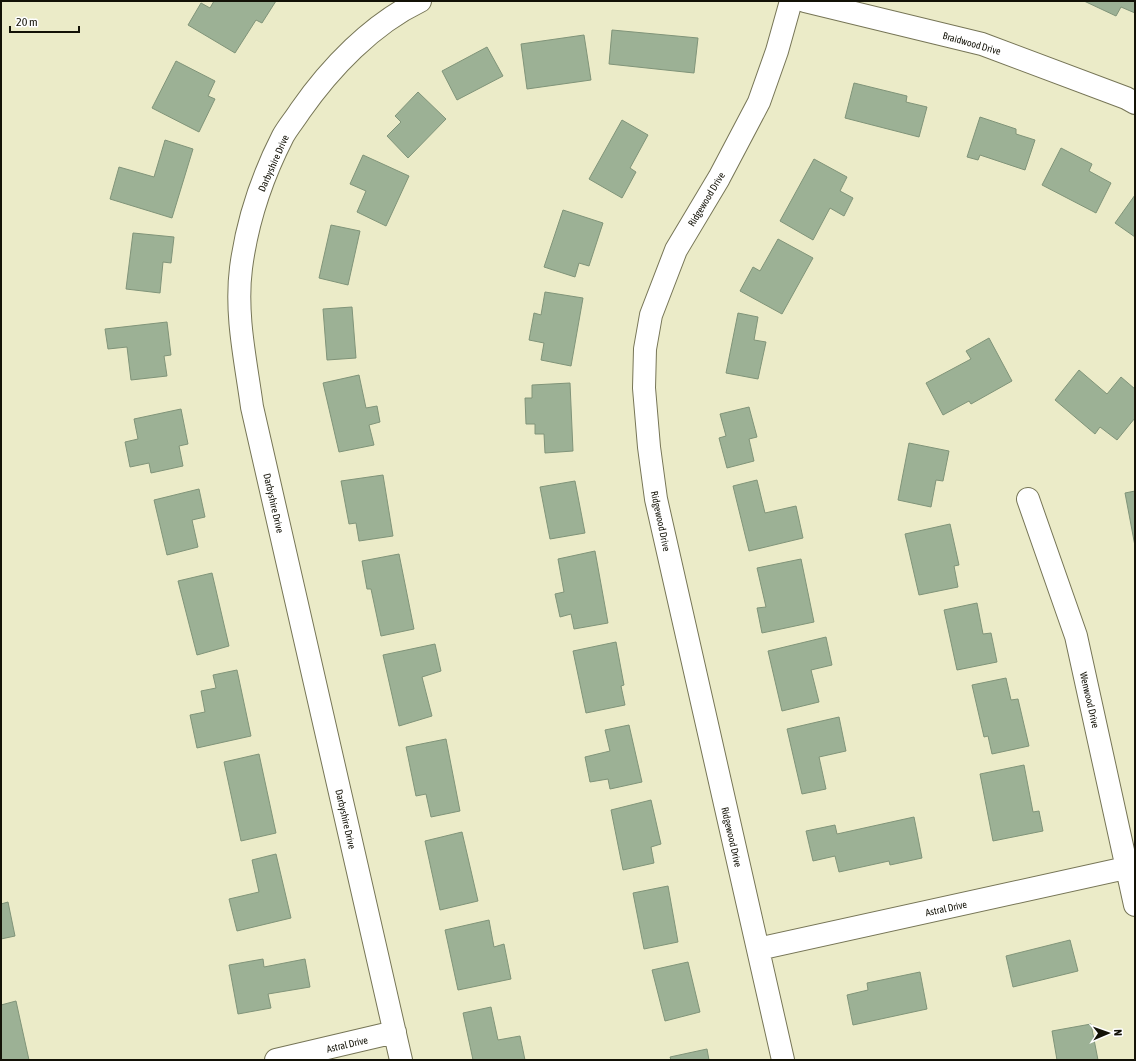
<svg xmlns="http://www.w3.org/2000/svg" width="1136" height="1061" viewBox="0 0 1136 1061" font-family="'Asap Condensed',sans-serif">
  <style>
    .building { fill: #9cb195; stroke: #809479 }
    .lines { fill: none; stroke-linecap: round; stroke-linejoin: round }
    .street-casing { stroke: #767556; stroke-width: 24 }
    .street { stroke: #fff; stroke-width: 22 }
    .labels { text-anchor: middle; stroke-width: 3.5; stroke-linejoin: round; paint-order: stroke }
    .street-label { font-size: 10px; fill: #131207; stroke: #fff }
  </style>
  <rect width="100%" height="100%" fill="#ebebc8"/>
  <path class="building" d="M214,1h62l-14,22 -6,-3 -21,33 -47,-28 13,-22 9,5z
    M1084,1h51v12l-14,-6 -5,9z
    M612,30l86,8 -4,35 -85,-9z
    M584,35l7,45 -64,9 -6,-45z
    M487,47l16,29 -46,24 -15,-29z
    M176,61l39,20 -7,15 7,3 -16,33 -47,-24z
    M854,83l53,13 -1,6 21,5 -8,30 -74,-19z
    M418,92l28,27 -38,39 -21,-22 14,-14 -6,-6z
    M980,117l36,12v5l19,6 -10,30 -45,-15 -2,5 -11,-3z
    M622,120l26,15 -18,33 6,4 -14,26 -33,-19z
    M165,140l28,9 -21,69 -62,-19 9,-32 35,10z
    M1061,148l31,16 -3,7 22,12 -15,30 -54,-28z
    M363,155l46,21 -23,50 -29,-14 9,-21 -16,-7z
    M814,159l33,18 -7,14 13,7 -9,18 -14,-8 -17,32 -33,-19z
    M1135,195v42l-20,-14z
    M563,210l40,13 -14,43 -10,-3 -4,14 -31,-10z
    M331,225l29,6 -12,54 -29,-7z
    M133,233l41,4 -3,26 -8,-1 -3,31 -34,-4z
    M778,239l35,19 -31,56 -42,-23 13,-24 7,4z
    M545,292l38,6 -12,68 -30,-6 3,-17 -15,-3 5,-27 7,2z
    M352,307l4,51 -29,2 -4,-51z
    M738,313l20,4 -4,23 12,2 -8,37 -32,-6z
    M167,322l4,33 -7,1 3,20 -36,4 -4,-33 -19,2 -3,-20z
    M989,338l23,43 -41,23 -2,-3 -26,14 -17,-32 45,-24 -5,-8z
    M1079,370l28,24 14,-17 14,12v29l-18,22 -17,-13 -5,7 -40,-34z
    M359,375l7,33 11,-2 3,16 -11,3 5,20 -35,7 -16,-69z
    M570,383l3,68 -28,2 -1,-19h-9v-10h-9l-1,-26h7v-13z
    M749,407l8,30 -8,2 5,22 -27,7 -8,-30 7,-2 -6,-22z
    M181,409l7,35 -9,2 4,20 -32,7 -2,-10 -19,4 -5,-25 13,-3 -4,-20z
    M909,443l40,8 -6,30 -7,-1 -5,27 -33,-7z
    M383,475l10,61 -34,5 -3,-18 -7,1 -8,-43z
    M757,480l8,33 31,-7 7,32 -54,13 -16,-65z
    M575,481l10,52 -35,6 -10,-52z
    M199,489l6,28 -13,3 6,27 -31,8 -13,-55z
    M1135,491v55l-10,-53z
    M950,524l9,41 -5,1 4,21 -39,8 -14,-61z
    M595,551l13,72 -34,6 -3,-15 -11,3 -5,-23 9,-2 -6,-33z
    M399,554l15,75 -33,7 -10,-47h-4l-5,-28z
    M801,559l13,63 -52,11 -5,-25 9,-1 -9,-39z
    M212,573l17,73 -32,9 -19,-74z
    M977,603l6,31 8,-1 6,29 -40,8 -13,-60z
    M826,637l6,28 -21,5 8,32 -37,9 -14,-60z
    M616,642l8,43 -3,1 4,19 -39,8 -13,-62z
    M435,644l6,27 -19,6 10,39 -33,10 -16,-71z
    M237,670l14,66 -54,12 -7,-33 15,-3 -4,-21 15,-3 -3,-13z
    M1006,678l5,22 7,-1 11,47 -37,8 -4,-18 -4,1 -12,-52z
    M839,717l7,34 -27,6 7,32 -24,5 -15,-65z
    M629,725l13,57 -32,7 -2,-10 -18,3 -5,-25 25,-6 -5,-21z
    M446,739l14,72 -29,6 -5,-23 -10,2 -10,-49z
    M259,754l17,79 -35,8 -17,-79z
    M1024,765l9,47 6,-1 4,20 -50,10 -13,-67z
    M651,800l10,44 -10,3 3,16 -31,7 -12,-60z
    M914,817l8,41 -32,7 -1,-4 -50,11 -4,-16 -22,5 -7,-30 29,-6 2,9z
    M462,832l16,69 -38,9 -15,-69z
    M276,854l15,64 -54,13 -8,-32 30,-7 -7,-32z
    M668,886l10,56 -34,7 -11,-56z
    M8,902l7,34 -14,3v-35z
    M489,920l5,27 10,-3 7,35 -53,11 -13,-60z
    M1070,940l8,31 -65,16 -7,-31z
    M263,959l1,8 41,-8 5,28 -42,7 3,14 -33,6 -9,-49z
    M688,962l12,50 -35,9 -13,-51z
    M920,972l7,37 -74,16 -6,-30 21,-5 -1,-7z
    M16,1001l13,59h-28v-55z
    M491,1007l7,33 22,-4 5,24h-52l-10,-47z
    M1091,1024l7,36h-41l-5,-29z
    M707,1049l2,11h-38l-1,-3z"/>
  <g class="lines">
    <g class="street-casing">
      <path id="street" d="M805,1l177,43 144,54 9,5
        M1028,499l48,137 59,269
        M758,949l377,-83
        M276,1060l119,-28
        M401,1060l-149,-653c-6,-45 -17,-92 -11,-139 6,-46 21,-91 42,-132 5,-9 12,-17 17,-25 30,-43 72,-87 120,-110
        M783,1060l-127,-561 -7,-52 -5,-59 1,-39 6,-34 25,-65 43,-72 40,-76 18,-51 14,-50"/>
    </g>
    <use href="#street" class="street"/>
  </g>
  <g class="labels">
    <g class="street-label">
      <text transform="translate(972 43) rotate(16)" y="4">Braidwood Drive</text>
      <text transform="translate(273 163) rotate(-66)" y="4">Darbyshire Drive</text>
      <text transform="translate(706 199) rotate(-59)" y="4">Ridgewood Drive</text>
      <text transform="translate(274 503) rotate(77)" y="4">Darbyshire Drive</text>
      <text transform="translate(661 521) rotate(78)" y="4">Ridgewood Drive</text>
      <text transform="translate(1090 700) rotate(77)" y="4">Wenwood Drive</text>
      <text transform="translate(346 819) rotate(77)" y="4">Darbyshire Drive</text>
      <text transform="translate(732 837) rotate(77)" y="4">Ridgewood Drive</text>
      <text transform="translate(946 908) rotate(-12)" y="4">Astral Drive</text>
      <text transform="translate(347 1044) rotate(-13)" y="4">Astral Drive</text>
    </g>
  </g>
  <rect width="1136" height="1061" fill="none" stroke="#131207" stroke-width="4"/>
  <g transform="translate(1108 1033) rotate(88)" stroke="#ffffff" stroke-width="3" paint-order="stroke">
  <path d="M0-3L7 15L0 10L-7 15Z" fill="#131207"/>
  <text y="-6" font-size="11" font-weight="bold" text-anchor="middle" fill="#131207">N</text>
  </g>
  <path d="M10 26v6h69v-6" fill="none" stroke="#131207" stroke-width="2"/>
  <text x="16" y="26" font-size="12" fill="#131207" stroke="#ffffff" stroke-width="3" paint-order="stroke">20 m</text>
</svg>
